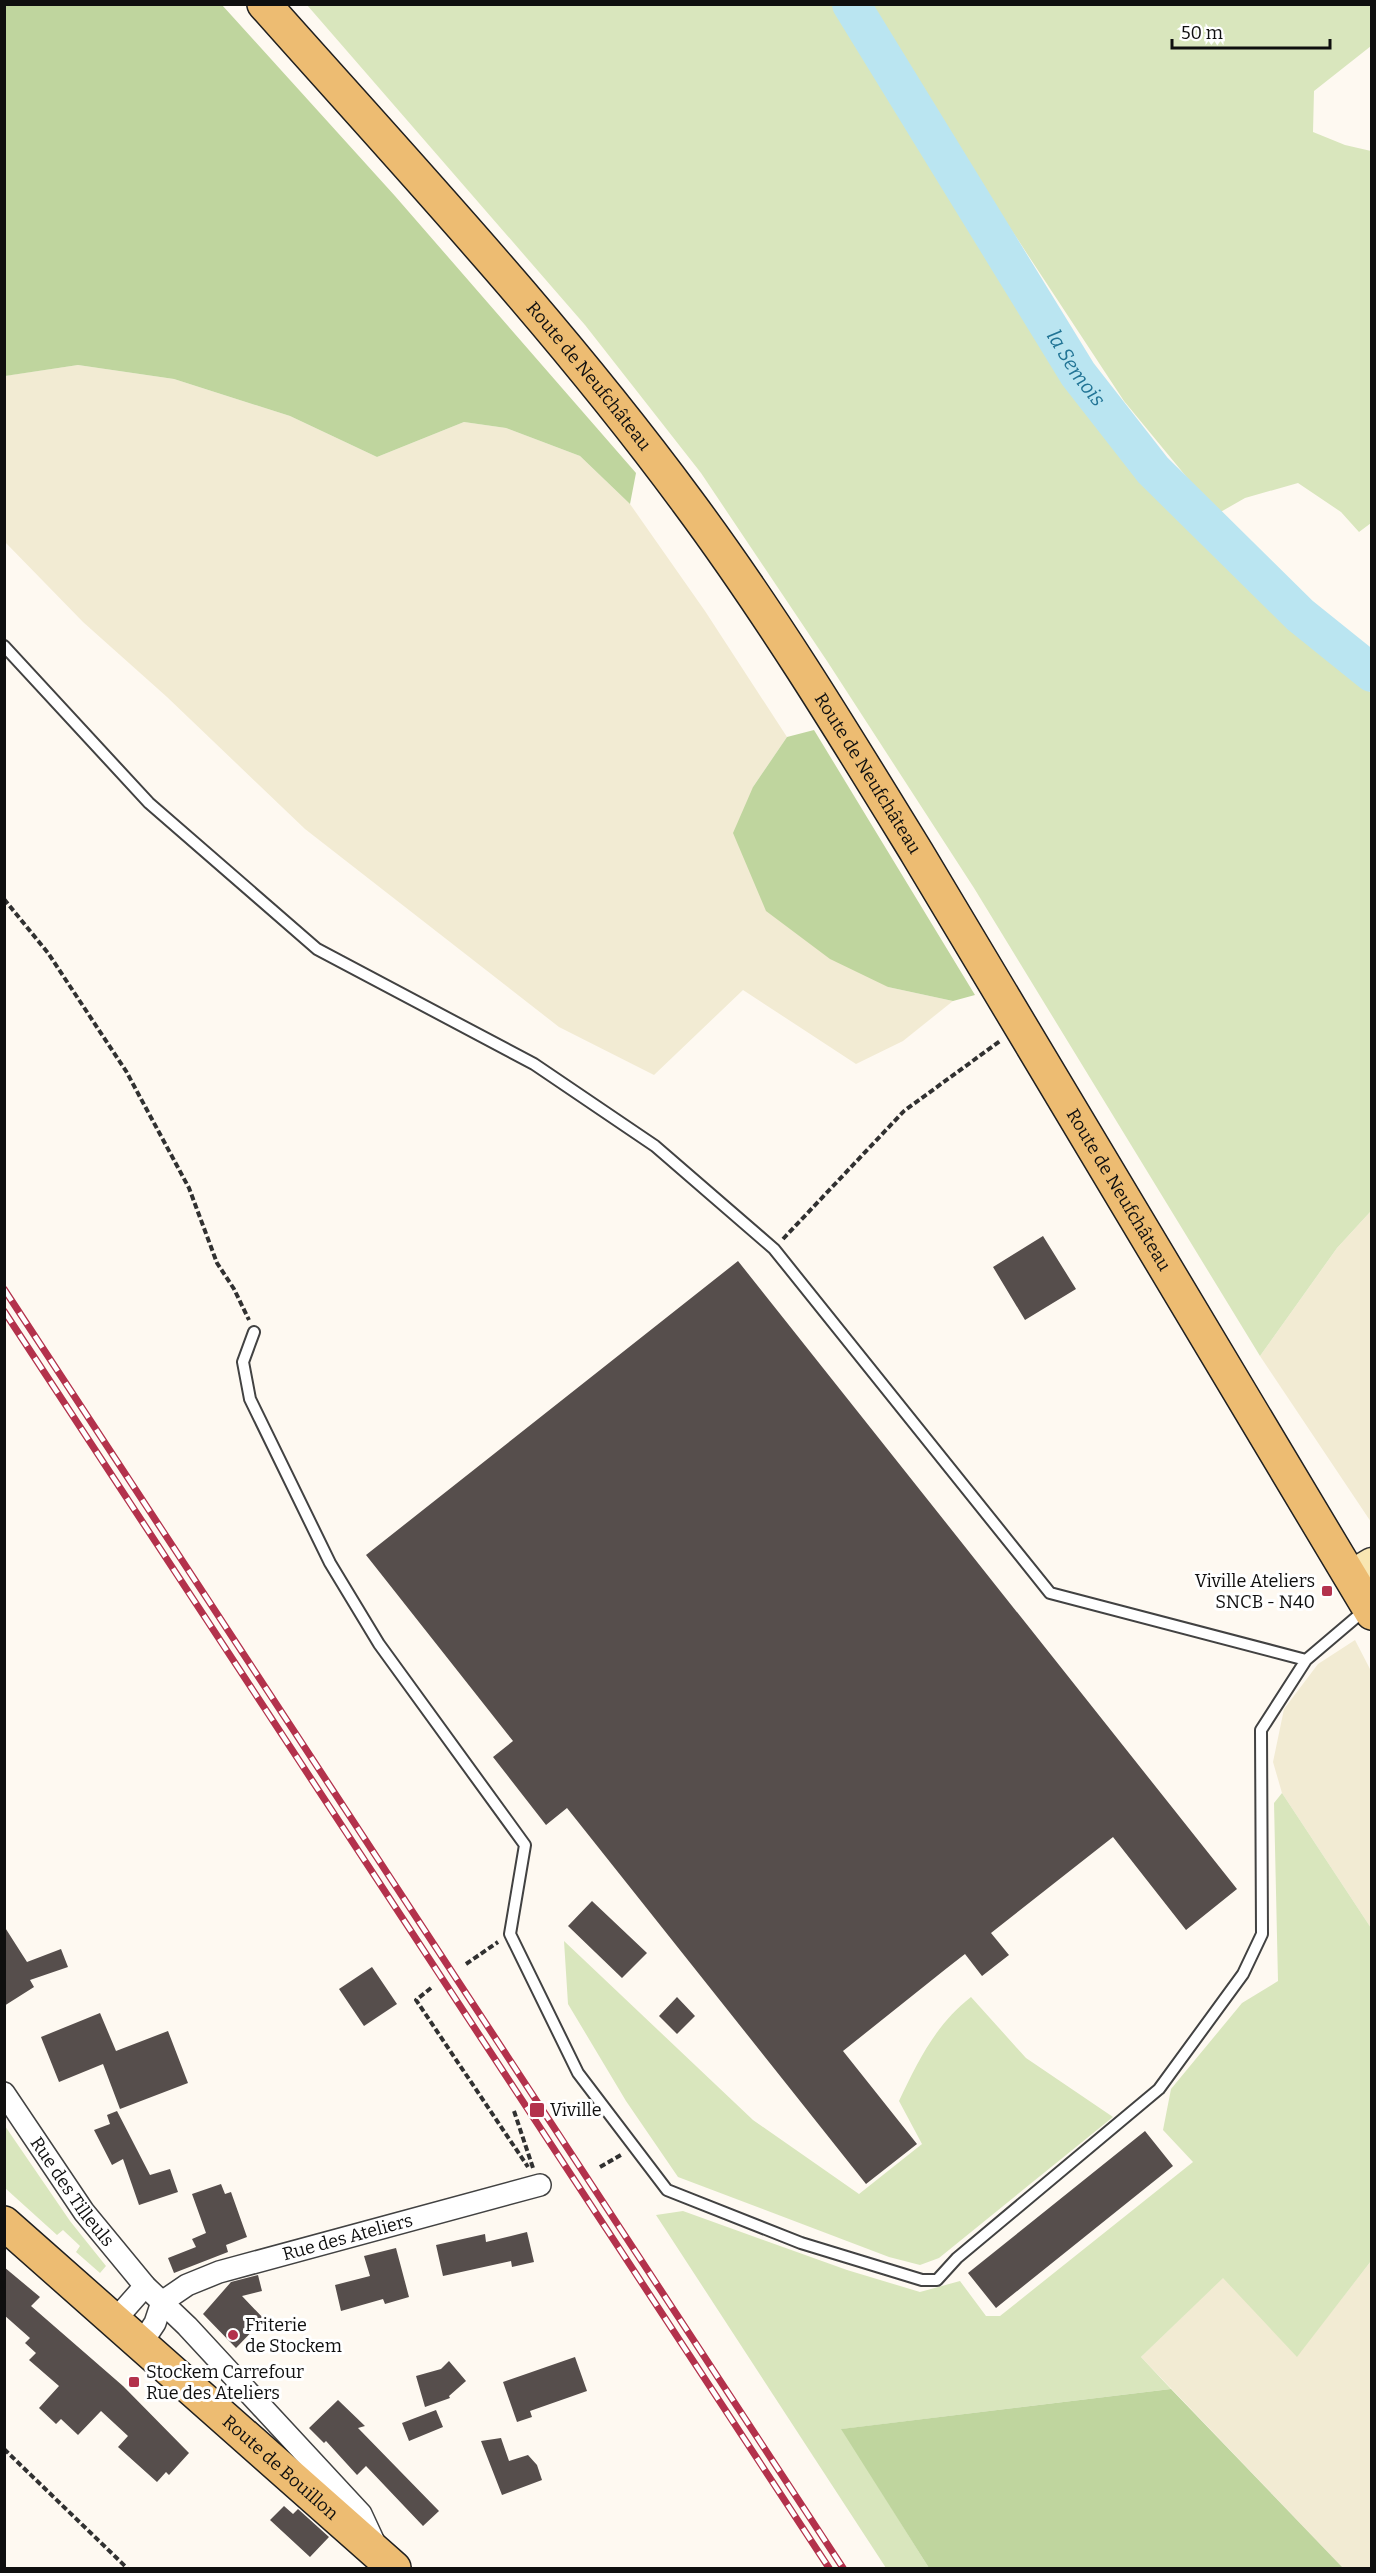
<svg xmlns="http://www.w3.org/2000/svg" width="1376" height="2573" viewBox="0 0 1376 2573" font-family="Bitter,serif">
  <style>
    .farmland { fill: #f2ebd3 }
    .green { fill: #d9e6bd }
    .forest { fill: #bfd59e }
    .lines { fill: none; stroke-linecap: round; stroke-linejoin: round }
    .river { stroke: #bae5f1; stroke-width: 38 }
    .building { fill: #564e4c }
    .lane-casing { stroke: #424242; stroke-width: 14 }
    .street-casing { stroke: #424242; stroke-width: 24 }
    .secondary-casing { stroke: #313131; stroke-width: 33 }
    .primary-casing { stroke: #202020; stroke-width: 36 }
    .path { stroke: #313131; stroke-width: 4; stroke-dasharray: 6 3; stroke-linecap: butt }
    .lane { stroke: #fff; stroke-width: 10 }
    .street { stroke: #fff; stroke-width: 21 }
    .secondary { stroke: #f8e6b2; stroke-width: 30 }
    .primary { stroke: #edbc72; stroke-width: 33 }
    .rail-casing { stroke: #b3324c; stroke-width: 7 }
    .rail { stroke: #fff; stroke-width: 4.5; stroke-dasharray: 14; stroke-linecap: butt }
    .poi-dot { fill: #b3324c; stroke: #fff; stroke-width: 2 }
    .labels { text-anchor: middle; stroke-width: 6; stroke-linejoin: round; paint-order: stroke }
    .street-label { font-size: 18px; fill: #0f0f0f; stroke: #fff }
    .poi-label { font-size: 18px; fill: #0f0f0f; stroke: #fff; text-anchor: start }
    .water-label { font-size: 20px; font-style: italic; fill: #227596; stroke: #fff }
  </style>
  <rect width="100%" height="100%" fill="#fef9f1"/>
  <path class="farmland" d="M78,365l96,14 116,37 87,41 87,-35 42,6 74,28 50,48 75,107 82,126 -34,50 135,200 65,14 -50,40 -47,23 -113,-74 -89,85 -95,-48 -254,-198 -138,-132 -84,-75 -78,-80 -1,-166z
    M1371,1211v311l-111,-166 77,-108z
    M1355,1640l16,31v257l-89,-135 -9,-31 11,-53 34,-45z
    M1371,2261v307h-28l-202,-211 82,-80 74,79z"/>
  <path class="green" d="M307,5h530l228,379 76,98 148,141 82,70v518l-34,37 -77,108 -286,-468 -147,-227 -126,-188 -116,-148z
    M870,5h501v41l-57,45 -1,41 32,13 26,6v372l-12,9 -18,-20 -43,-29 -53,15 -28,16 -93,-113 -152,-231z
    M1282,1793l89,135v333l-74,96 -74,-79 -82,79 30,32 -329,40 87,139h-43l-230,-353 27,-4 164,59 73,22 40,-11 26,35h14l193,-154 -30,-32 8,-41 71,-86 36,-22 -4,-178z
    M564,1941l189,179 106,74 63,-50 -23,-43c19,-40 37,-77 72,-104l55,61 87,59 -174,141 -19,7 -31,-8 -211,-80 -52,-76 -58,-97z
    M5,2126l65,95 36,45 -6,7 -24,-21 4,-6 -17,-16 -6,5 -52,-47z"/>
  <path class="forest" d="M4,5h218l173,191 241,277 -6,31 -50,-48 -74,-28 -42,-6 -87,35 -87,-41 -116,-37 -96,-14 -73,11z
    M814,730l161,265 -22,6 -65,-14 -58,-28 -64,-48 -33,-78 20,-46 34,-50z
    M1171,2389l172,179h-414l-88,-139z"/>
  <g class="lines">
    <path class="river" id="s1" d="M851,4l227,370 75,96 147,145 72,58"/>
  </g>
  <path class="building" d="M1043,1236l33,53 -51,31 -32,-53z
    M738,1261l499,628 -51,41 -73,-93 -122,96 18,22 -27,21 -17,-22 -18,14 -104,83 74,93 -51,40 -299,-376 -21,17 -53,-68 20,-16 -147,-186z
    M592,1901l55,52 -25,25 -54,-52z
    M4,1926l23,36 34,-13 7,18 -38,13 4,7 -30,19z
    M372,1967l25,37 -33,22 -25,-37z
    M677,1997l18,19 -18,18 -18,-18z
    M100,2013l16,38 52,-20 20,52 -68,26 -17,-45 -44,18 -18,-45z
    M117,2111l33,64 20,-6 8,23 -39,13 -16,-46 -11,6 -18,-35 16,-6 -3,-9z
    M1145,2131l28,35 -177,142 -28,-35z
    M221,2184l4,10 6,-2 16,45 -21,8 2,7 -54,21 -6,-15 28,-11 -4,-8 14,-6 -14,-39z
    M527,2232l7,30 -22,5 -1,-6 -68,15 -7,-31 49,-11 1,8z
    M396,2248l13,49 -24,7 -2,-5 -42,12 -6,-26 35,-9 -6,-20z
    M4,2267l36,30 -9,9 92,80 66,67 -20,22 -3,-3 -9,10 -39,-35 10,-11 -27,-25 -23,24 -17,-16 -5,5 -17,-16 20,-22 -30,-26 7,-7 -11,-10 5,-5 -26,-23z
    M258,2275l4,16 -20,5 22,23 -28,29 -33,-34 28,-32z
    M575,2357l12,34 -57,20 2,6 -15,5 -14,-40z
    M449,2361l17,20 -17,15 1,2 -25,9 -9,-31 25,-7z
    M338,2400l27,26 -7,2 81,83 -16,15 -57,-60 -9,9 -31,-34 -2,2 -15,-15z
    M436,2410l7,17 -34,14 -7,-18z
    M501,2438l8,23 19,-6 9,10 5,15 -40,15 -21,-54z
    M284,2506l9,8 5,-5 31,28 -19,20 -40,-37z"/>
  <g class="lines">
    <g class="lane-casing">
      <path id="lane" d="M4,646l145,157 168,146 217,115 121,82 119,103 276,344 256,67
        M254,1332l-11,30 7,37 80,164 49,81 146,201 -15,89 68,139 89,117 134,53 121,37h15l20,-22 202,-169 84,-115 19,-40 -1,-204 45,-70 60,-51"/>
    </g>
    <g class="street-casing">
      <g id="street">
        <path id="s2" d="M4,2093l80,119 61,74 42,40 174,188 13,28"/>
        <path id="s3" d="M162,2302l25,-17 32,-13 321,-87"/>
        <path d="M115,2320l30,-34"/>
        <path d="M141,2344l14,-21 7,-21"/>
      </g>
    </g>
    <g class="secondary-casing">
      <path id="secondary" d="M1350,1576l22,-13"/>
    </g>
    <g class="primary-casing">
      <g id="primary">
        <path id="s4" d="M264,4c144,162 294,322 423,497 84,113 157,233 230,352l455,760"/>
        <path id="s5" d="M4,2223l390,345"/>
      </g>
    </g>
    <path class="path" d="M4,899l44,54 78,118 63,117 28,75 17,26 15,31
      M783,1239l121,-128 96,-70
      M466,1964l32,-22
      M431,1988l-15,12 112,167
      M514,2111l19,57
      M600,2167l21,-12
      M4,2449l123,119"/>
    <use href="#lane" class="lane"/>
    <use href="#street" class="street"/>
    <use href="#secondary" class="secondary"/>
    <use href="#primary" class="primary"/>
    <g class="rail-casing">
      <path id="rail" d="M4,1289l839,1279
        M4,1311l825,1257"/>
    </g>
    <use href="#rail" class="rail"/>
  </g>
  <g class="poi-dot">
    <rect x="1321" y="1585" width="12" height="12" rx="3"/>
    <rect x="529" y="2102" width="16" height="16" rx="3"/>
    <circle cx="233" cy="2335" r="6"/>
    <rect x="128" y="2376" width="12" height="12" rx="3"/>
  </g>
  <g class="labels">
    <g class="street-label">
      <text dy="6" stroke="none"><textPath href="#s4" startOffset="494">Route de Neufchâteau</textPath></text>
      <text dy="6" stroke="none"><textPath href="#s4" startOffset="980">Route de Neufchâteau</textPath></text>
      <text dy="6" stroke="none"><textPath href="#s4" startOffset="1466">Route de Neufchâteau</textPath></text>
      <text dy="6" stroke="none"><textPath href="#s2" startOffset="120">Rue des Tilleuls</textPath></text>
      <text dy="6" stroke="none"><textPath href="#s3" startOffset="198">Rue des Ateliers</textPath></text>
      <text dy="6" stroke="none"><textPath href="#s5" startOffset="369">Route de Bouillon</textPath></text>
    </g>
    <g class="poi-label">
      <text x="1315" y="1587" text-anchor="end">Viville Ateliers<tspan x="1315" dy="21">SNCB - N40</tspan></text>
      <text x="550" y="2116">Viville</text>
      <text x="245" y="2331">Friterie<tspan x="245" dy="21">de Stockem</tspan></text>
      <text x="146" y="2378">Stockem Carrefour<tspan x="146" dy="21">Rue des Ateliers</tspan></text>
    </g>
    <g class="water-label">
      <text dy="7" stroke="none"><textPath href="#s1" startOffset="428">la Semois</textPath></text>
    </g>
  </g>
  <rect width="1376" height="2573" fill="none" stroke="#0f0f0f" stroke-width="12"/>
  <path d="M1172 39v9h158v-9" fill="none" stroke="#0f0f0f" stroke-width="3"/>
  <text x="1181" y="39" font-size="18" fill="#0f0f0f" stroke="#ffffff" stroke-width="4.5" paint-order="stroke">50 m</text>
</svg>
